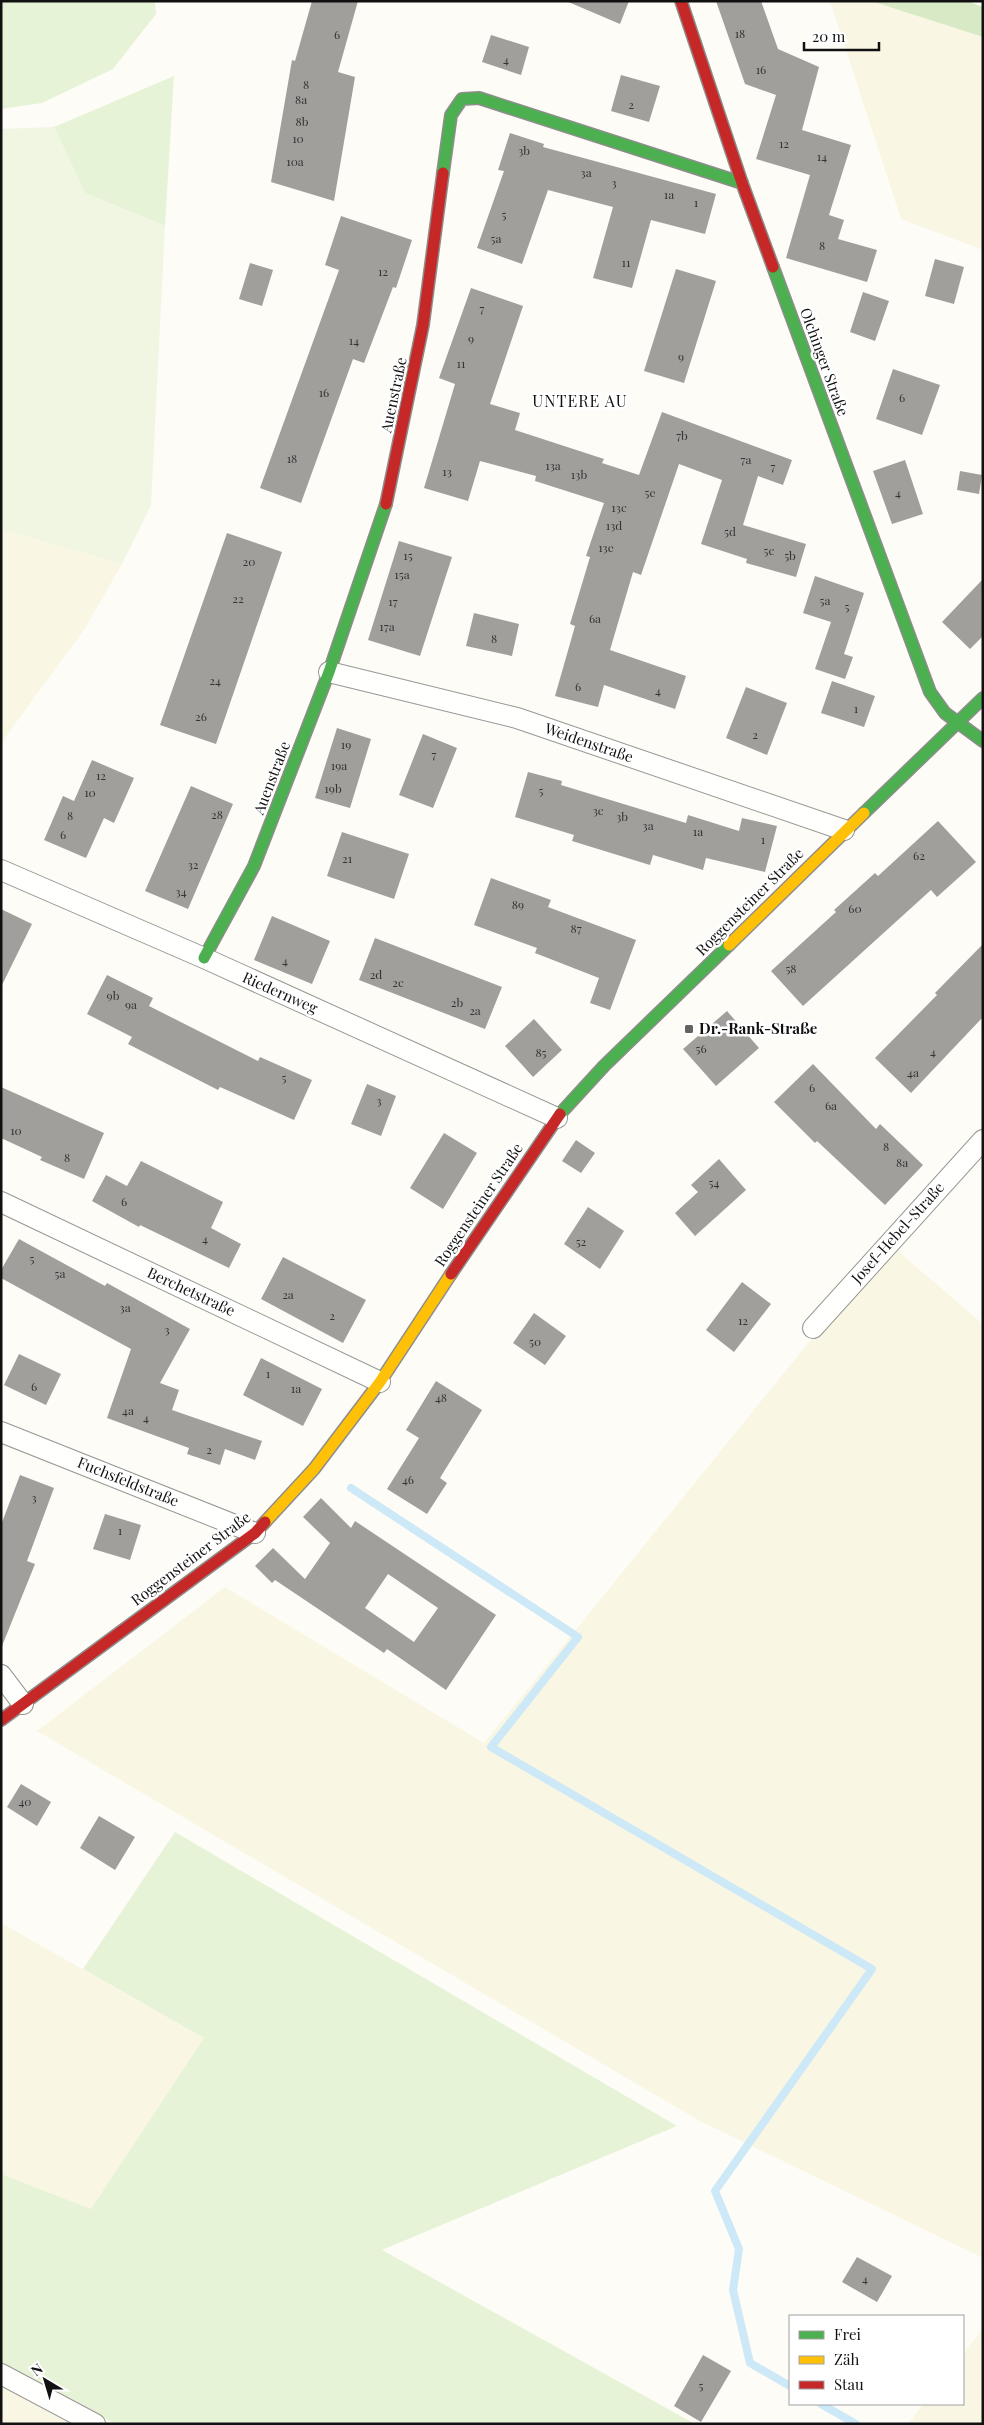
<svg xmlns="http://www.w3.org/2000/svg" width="984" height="2425" viewBox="0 0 984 2425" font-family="'Playfair Display',serif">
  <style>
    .farmland { fill: #f9f7e4 }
    .green { fill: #e7f3d7 }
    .forest { fill: #d8eac5 }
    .pitch { fill: #f0f6e1 }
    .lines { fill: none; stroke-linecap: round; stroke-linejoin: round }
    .stream { stroke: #cde8f7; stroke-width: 8 }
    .building { fill: #a19f9c; fill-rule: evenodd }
    .street-casing { stroke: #979795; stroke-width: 22 }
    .fast-casing { stroke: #8e8d8b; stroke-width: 14 }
    .slow-casing { stroke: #8e8d8b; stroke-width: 14 }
    .jam-casing { stroke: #8e8d8b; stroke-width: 14 }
    .street { stroke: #fffffe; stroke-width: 20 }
    .fast { stroke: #4caf50; stroke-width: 11 }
    .slow { stroke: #ffc107; stroke-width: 11 }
    .jam { stroke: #c62828; stroke-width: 11 }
    .poi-dot { fill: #646362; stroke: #fff; stroke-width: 2 }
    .labels { text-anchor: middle; stroke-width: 5; stroke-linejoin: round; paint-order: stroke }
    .number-label { font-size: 12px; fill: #353434 }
    .street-label { font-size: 15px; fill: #111; stroke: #fff }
    .poi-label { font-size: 15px; font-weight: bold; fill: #111; stroke: #fff; text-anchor: start }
    .neighbourhood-label { font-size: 16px; letter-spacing: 1px; fill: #111; stroke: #fff }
  </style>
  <rect width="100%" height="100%" fill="#fdfcf7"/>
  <path class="farmland" d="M830,1h41l112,36v213l-82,-31z
    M1,529l121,35 -38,66 -83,113z
    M898,1251l85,73v934l-285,-138 -661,-389 188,-144 259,156 325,-401z
    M1,1923l203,115 -113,172 -90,-36z
    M983,2329v95h-75l15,-20h40v-50z
    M1,2384l76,40h-76z"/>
  <path class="green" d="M1,1h154l1,13 -43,55 -71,34 -41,6z
    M174,76l-9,150 -80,-33 -31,-66z
    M175,1832l502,294 -295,124 313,174h-580l-114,-60v-190l90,35 113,-171 -121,-69z"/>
  <path class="forest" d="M871,1h96l16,6v30z"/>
  <path class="pitch" d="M54,127l31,66 80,33 -14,279 -29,59 -121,-35v-400z"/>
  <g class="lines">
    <path class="stream" d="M351,1488l227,149 -87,110 381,222 -157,222 24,58 -6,41 17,73 40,23
      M821,2404l35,20"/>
  </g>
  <path class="building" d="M312,1h46l-20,71 17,5 -21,124 -63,-19 21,-122 3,1z
    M566,1h63l-9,23z
    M716,1h45l17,48 41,18 -17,63 49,15 -22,70 15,5 -6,19 39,11 -10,32 -81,-24 24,-83 -54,-16 20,-64 -31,-11z
    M491,35l38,12 -8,28 -39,-13z
    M621,75l39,11 -11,36 -38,-11z
    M510,133l34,11 -1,3 173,47 -11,40 -54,-14 -19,68 -39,-10 20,-71 -65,-17 -26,74 -45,-16 27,-77 -6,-1z
    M341,216l71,24 -16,48 -3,-1 -29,76 -11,-4 -52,144 -41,-15 79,-218 -14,-5z
    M935,259l29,8 -10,37 -29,-8z
    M250,263l23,7 -11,36 -23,-7z
    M676,269l40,12 -32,102 -40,-12z
    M471,288l52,18 -33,98 30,9 -5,17 89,29 -2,4 37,12 23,-63 130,48 -9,25 -25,-9 -15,49 63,19 -10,33 -50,-14 1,-4 -46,-15 21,-64 -43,-16 -38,111 -8,-3 -23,78 76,26 -11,33 -71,-24 -6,22 -43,-11 20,-70 -5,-2 20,-67 -4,-1 18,-53 -69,-22 1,-5 -56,-15 -12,40 -44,-13 31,-104 -16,-6z
    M863,292l26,9 -14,40 -25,-9z
    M893,369l47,16 -18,50 -46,-16z
    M905,460l18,54 -31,10 -19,-53z
    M960,471l22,4 -3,19 -22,-4z
    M227,533l55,19 -66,192 -56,-19z
    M399,541l53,16 -32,99 -52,-16z
    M815,576l49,17 -20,61 9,3 -8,22 -30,-10 16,-47 -28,-9z
    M983,579v57l-13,13 -28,-27z
    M474,613l45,11 -7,32 -46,-10z
    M832,681l43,15 -11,31 -43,-14z
    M746,687l41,16 -20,52 -41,-17z
    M337,728l34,11 -21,69 -35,-10z
    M423,734l34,14 -24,60 -34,-13z
    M92,760l42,18 -20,45 -10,-5 -18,40 -42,-18 19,-44 11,5z
    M528,772l34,9 -1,4 125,38 2,-8 51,16 3,-13 35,8 -12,46 -59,-14 -3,12 -50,-15 -3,10 -78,-24 2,-6 -59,-18z
    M191,786l42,18 -45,105 -43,-18z
    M938,821l38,41 -39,35 -6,-7 -128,116 -32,-35 65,-59 -2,-2 41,-37 3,3z
    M342,832l67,22 -15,45 -67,-23z
    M491,878l60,22 -3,7 88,33 -26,70 -20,-7 9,-25 -64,-25 2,-5 -63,-23z
    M1,909l31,15 -31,63z
    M272,916l58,25 -18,43 -58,-24z
    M375,938l127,49 -17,42 -126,-49z
    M983,944v73l-72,76 -36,-35 62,-63 -2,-2z
    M107,975l46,23 -4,8 109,55 2,-4 52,23 -18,40 -74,-33 -2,3 -90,-46 4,-7 -45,-23z
    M727,1011l32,37 -43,38 -33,-37z
    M534,1019l28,31 -29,27 -28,-31z
    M813,1064l63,65 4,-5 43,41 -38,40 -68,-64 -2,2 -41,-41z
    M367,1084l29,12 -15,40 -30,-12z
    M1,1087l103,46 -20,46 -44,-19 2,-3 -41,-19z
    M444,1133l33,20 -34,56 -33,-21z
    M576,1140l19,13 -14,20 -19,-12z
    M719,1159l27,31 -51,46 -20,-23 23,-21 -7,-7z
    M141,1161l82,41 -12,26 30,16 -12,24 -89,-43 -1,2 -47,-26 14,-26 21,11z
    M588,1207l36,24 -24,38 -36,-25z
    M19,1239l86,47 2,-3 83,46 -30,54 19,7 -7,20 90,31 -7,19 -30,-11 -5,16 -33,-11 2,-6 -82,-30 24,-69 -130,-71v-8z
    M283,1257l83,43 -23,43 -82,-44z
    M742,1282l29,22 -37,48 -28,-22z
    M534,1313l32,23 -21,29 -32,-22z
    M19,1354l42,20 -15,31 -42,-20z
    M261,1358l61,31 -19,37 -60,-31z
    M436,1381l46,29 -42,68 7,5 -20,31 -40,-25 32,-51 -13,-8z
    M20,1475l34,13 -27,73 8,3 -33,82 -1,-121z
    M321,1498l30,30 4,-7 141,94 -50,75 -59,-41 -3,4 -109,-73 -3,3 -17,-17 18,-18 32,31 25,-36 -27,-26zM388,1574l50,34 -24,34 -49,-34z
    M105,1514l36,11 -11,35 -37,-11z
    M21,1784l30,18 -14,24 -30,-19z
    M99,1816l36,21 -20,33 -35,-22z
    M857,2257l35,19 -15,26 -35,-20z
    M703,2355l28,16 -30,51 -27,-16z"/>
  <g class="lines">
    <g class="street-casing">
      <path id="street" d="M329,672l188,46 327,112
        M1,870l203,88 353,160
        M1,1202l379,180
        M813,1328l170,-188
        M1,1432l254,101
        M1,1675l22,29
        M1,2374l94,50"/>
    </g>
    <g class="fast-casing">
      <path id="fast" d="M443,173l8,-58 11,-16 17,-1 263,85
        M773,267l157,425 15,21 38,28
        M864,813l119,-115
        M204,958l50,-92 75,-194 57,-168
        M560,1114l44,-48 125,-121"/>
    </g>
    <g class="slow-casing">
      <path id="slow" d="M729,945l135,-132
        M265,1522l49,-53 66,-87 71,-108"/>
    </g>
    <g class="jam-casing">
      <path id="jam" d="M681,1l61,182 31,84
        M386,504l37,-179 20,-152
        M451,1274l109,-160
        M1,1720l254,-187 10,-11"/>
    </g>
    <use href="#street" class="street"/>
    <use href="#fast" class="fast"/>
    <use href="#slow" class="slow"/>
    <use href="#jam" class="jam"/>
  </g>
  <rect class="poi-dot" x="684" y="1024" width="10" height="10" rx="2.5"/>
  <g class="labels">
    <g class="number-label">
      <text x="740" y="38">18</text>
      <text x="337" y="39">6</text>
      <text x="506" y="64">4</text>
      <text x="761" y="74">16</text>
      <text x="306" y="89">8</text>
      <text x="301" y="104">8a</text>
      <text x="631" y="109">2</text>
      <text x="302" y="126">8b</text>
      <text x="298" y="143">10</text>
      <text x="784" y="148">12</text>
      <text x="524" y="155">3b</text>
      <text x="822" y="161">14</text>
      <text x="295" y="166">10a</text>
      <text x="586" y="177">3a</text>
      <text x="614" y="187">3</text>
      <text x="669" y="199">1a</text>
      <text x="696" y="207">1</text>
      <text x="504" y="219">5</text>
      <text x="496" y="243">5a</text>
      <text x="822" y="250">8</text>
      <text x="626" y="267">11</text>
      <text x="383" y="276">12</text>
      <text x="482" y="313">7</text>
      <text x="471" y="343">9</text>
      <text x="354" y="345">14</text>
      <text x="681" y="361">9</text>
      <text x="461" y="368">11</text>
      <text x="324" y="397">16</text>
      <text x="902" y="402">6</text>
      <text x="682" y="440">7b</text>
      <text x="292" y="463">18</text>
      <text x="746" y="464">7a</text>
      <text x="553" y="470">13a</text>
      <text x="773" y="471">7</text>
      <text x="447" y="476">13</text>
      <text x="579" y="479">13b</text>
      <text x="650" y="497">5e</text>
      <text x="898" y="497">4</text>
      <text x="619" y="512">13c</text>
      <text x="614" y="530">13d</text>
      <text x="730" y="536">5d</text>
      <text x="606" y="552">13e</text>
      <text x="769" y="555">5c</text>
      <text x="408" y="560">15</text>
      <text x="790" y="560">5b</text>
      <text x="249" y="566">20</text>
      <text x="402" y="579">15a</text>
      <text x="238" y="603">22</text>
      <text x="825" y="605">5a</text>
      <text x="393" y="606">17</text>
      <text x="847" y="611">5</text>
      <text x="595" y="623">6a</text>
      <text x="387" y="631">17a</text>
      <text x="494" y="643">8</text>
      <text x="215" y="685">24</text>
      <text x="578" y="691">6</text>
      <text x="658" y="695">4</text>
      <text x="856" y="713">1</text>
      <text x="201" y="721">26</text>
      <text x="755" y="739">2</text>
      <text x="346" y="749">19</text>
      <text x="434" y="759">7</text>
      <text x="339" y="770">19a</text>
      <text x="101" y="780">12</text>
      <text x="333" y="793">19b</text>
      <text x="541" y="795">5</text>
      <text x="90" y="797">10</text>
      <text x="598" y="815">3c</text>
      <text x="217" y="819">28</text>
      <text x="70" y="820">8</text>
      <text x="622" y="821">3b</text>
      <text x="648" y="830">3a</text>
      <text x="698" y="836">1a</text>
      <text x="63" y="839">6</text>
      <text x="763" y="844">1</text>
      <text x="919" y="860">62</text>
      <text x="347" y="863">21</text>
      <text x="193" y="869">32</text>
      <text x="181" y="896">34</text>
      <text x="518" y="909">89</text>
      <text x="855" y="913">60</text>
      <text x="576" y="933">87</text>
      <text x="285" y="965">4</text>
      <text x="791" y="973">58</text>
      <text x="376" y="979">2d</text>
      <text x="398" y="987">2c</text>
      <text x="113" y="1000">9b</text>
      <text x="457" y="1007">2b</text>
      <text x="131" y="1009">9a</text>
      <text x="475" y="1015">2a</text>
      <text x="701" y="1053">56</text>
      <text x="933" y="1056">4</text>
      <text x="541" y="1057">85</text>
      <text x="913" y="1077">4a</text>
      <text x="284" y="1082">5</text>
      <text x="812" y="1092">6</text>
      <text x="379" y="1105">3</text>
      <text x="831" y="1110">6a</text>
      <text x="16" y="1135">10</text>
      <text x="886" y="1151">8</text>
      <text x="67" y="1162">8</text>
      <text x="902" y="1167">8a</text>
      <text x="714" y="1187">54</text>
      <text x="124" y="1206">6</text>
      <text x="205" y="1243">4</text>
      <text x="581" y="1246">52</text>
      <text x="32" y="1263">5</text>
      <text x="60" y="1278">5a</text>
      <text x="288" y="1299">2a</text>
      <text x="125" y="1312">3a</text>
      <text x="332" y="1320">2</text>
      <text x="743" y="1325">12</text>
      <text x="167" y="1334">3</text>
      <text x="535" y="1346">50</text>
      <text x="268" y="1378">1</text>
      <text x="34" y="1391">6</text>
      <text x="296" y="1393">1a</text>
      <text x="441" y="1402">48</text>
      <text x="128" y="1415">4a</text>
      <text x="146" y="1422">4</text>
      <text x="209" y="1454">2</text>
      <text x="408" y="1484">46</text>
      <text x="34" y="1502">3</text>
      <text x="120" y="1535">1</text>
      <text x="25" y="1806">40</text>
      <text x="865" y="2283">4</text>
      <text x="701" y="2390">5</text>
    </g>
    <g class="street-label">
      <text transform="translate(824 362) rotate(70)" y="5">Olchinger Straße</text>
      <text transform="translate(394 395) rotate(-78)" y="5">Auenstraße</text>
      <text transform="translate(589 743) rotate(19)" y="5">Weidenstraße</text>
      <text transform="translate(272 778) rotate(-69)" y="5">Auenstraße</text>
      <text transform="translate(750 902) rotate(-45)" y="5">Roggensteiner Straße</text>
      <text transform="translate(280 993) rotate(24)" y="5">Riedernweg</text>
      <text transform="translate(479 1205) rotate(-56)" y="5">Roggensteiner Straße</text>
      <text transform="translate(898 1233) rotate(-48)" y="5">Josef-Hebel-Straße</text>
      <text transform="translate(191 1292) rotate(25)" y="5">Berchetstraße</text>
      <text transform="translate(128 1482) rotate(22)" y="5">Fuchsfeldstraße</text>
      <text transform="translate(191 1559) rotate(-37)" y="5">Roggensteiner Straße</text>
    </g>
    <g class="poi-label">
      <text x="699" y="1034">Dr.-Rank-Straße</text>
    </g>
    <g class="neighbourhood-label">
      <text x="580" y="407">UNTERE AU</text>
    </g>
  </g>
  <rect width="984" height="2425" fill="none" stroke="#111111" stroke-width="5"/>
  <rect x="789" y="2315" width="175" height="90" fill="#ffffff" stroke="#a0a0a0"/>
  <rect x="799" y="2331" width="25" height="8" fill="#4caf50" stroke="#a0a0a0"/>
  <text x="834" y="2340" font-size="15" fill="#111111">Frei</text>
  <rect x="799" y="2356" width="25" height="8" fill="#ffc107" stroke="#a0a0a0"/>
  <text x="834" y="2365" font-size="15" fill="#111111">Zäh</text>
  <rect x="799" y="2381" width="25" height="8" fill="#c62828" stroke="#a0a0a0"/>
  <text x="834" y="2390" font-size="15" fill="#111111">Stau</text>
  <g transform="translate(45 2380) rotate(322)" stroke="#ffffff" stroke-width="4" paint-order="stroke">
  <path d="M0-4L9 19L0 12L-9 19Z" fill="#111111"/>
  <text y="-8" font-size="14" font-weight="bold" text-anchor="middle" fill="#111111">N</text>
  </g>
  <path d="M804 42v8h75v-8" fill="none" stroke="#111111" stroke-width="2.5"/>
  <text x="812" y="42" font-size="15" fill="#111111" stroke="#ffffff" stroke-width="4" paint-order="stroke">20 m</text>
</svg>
